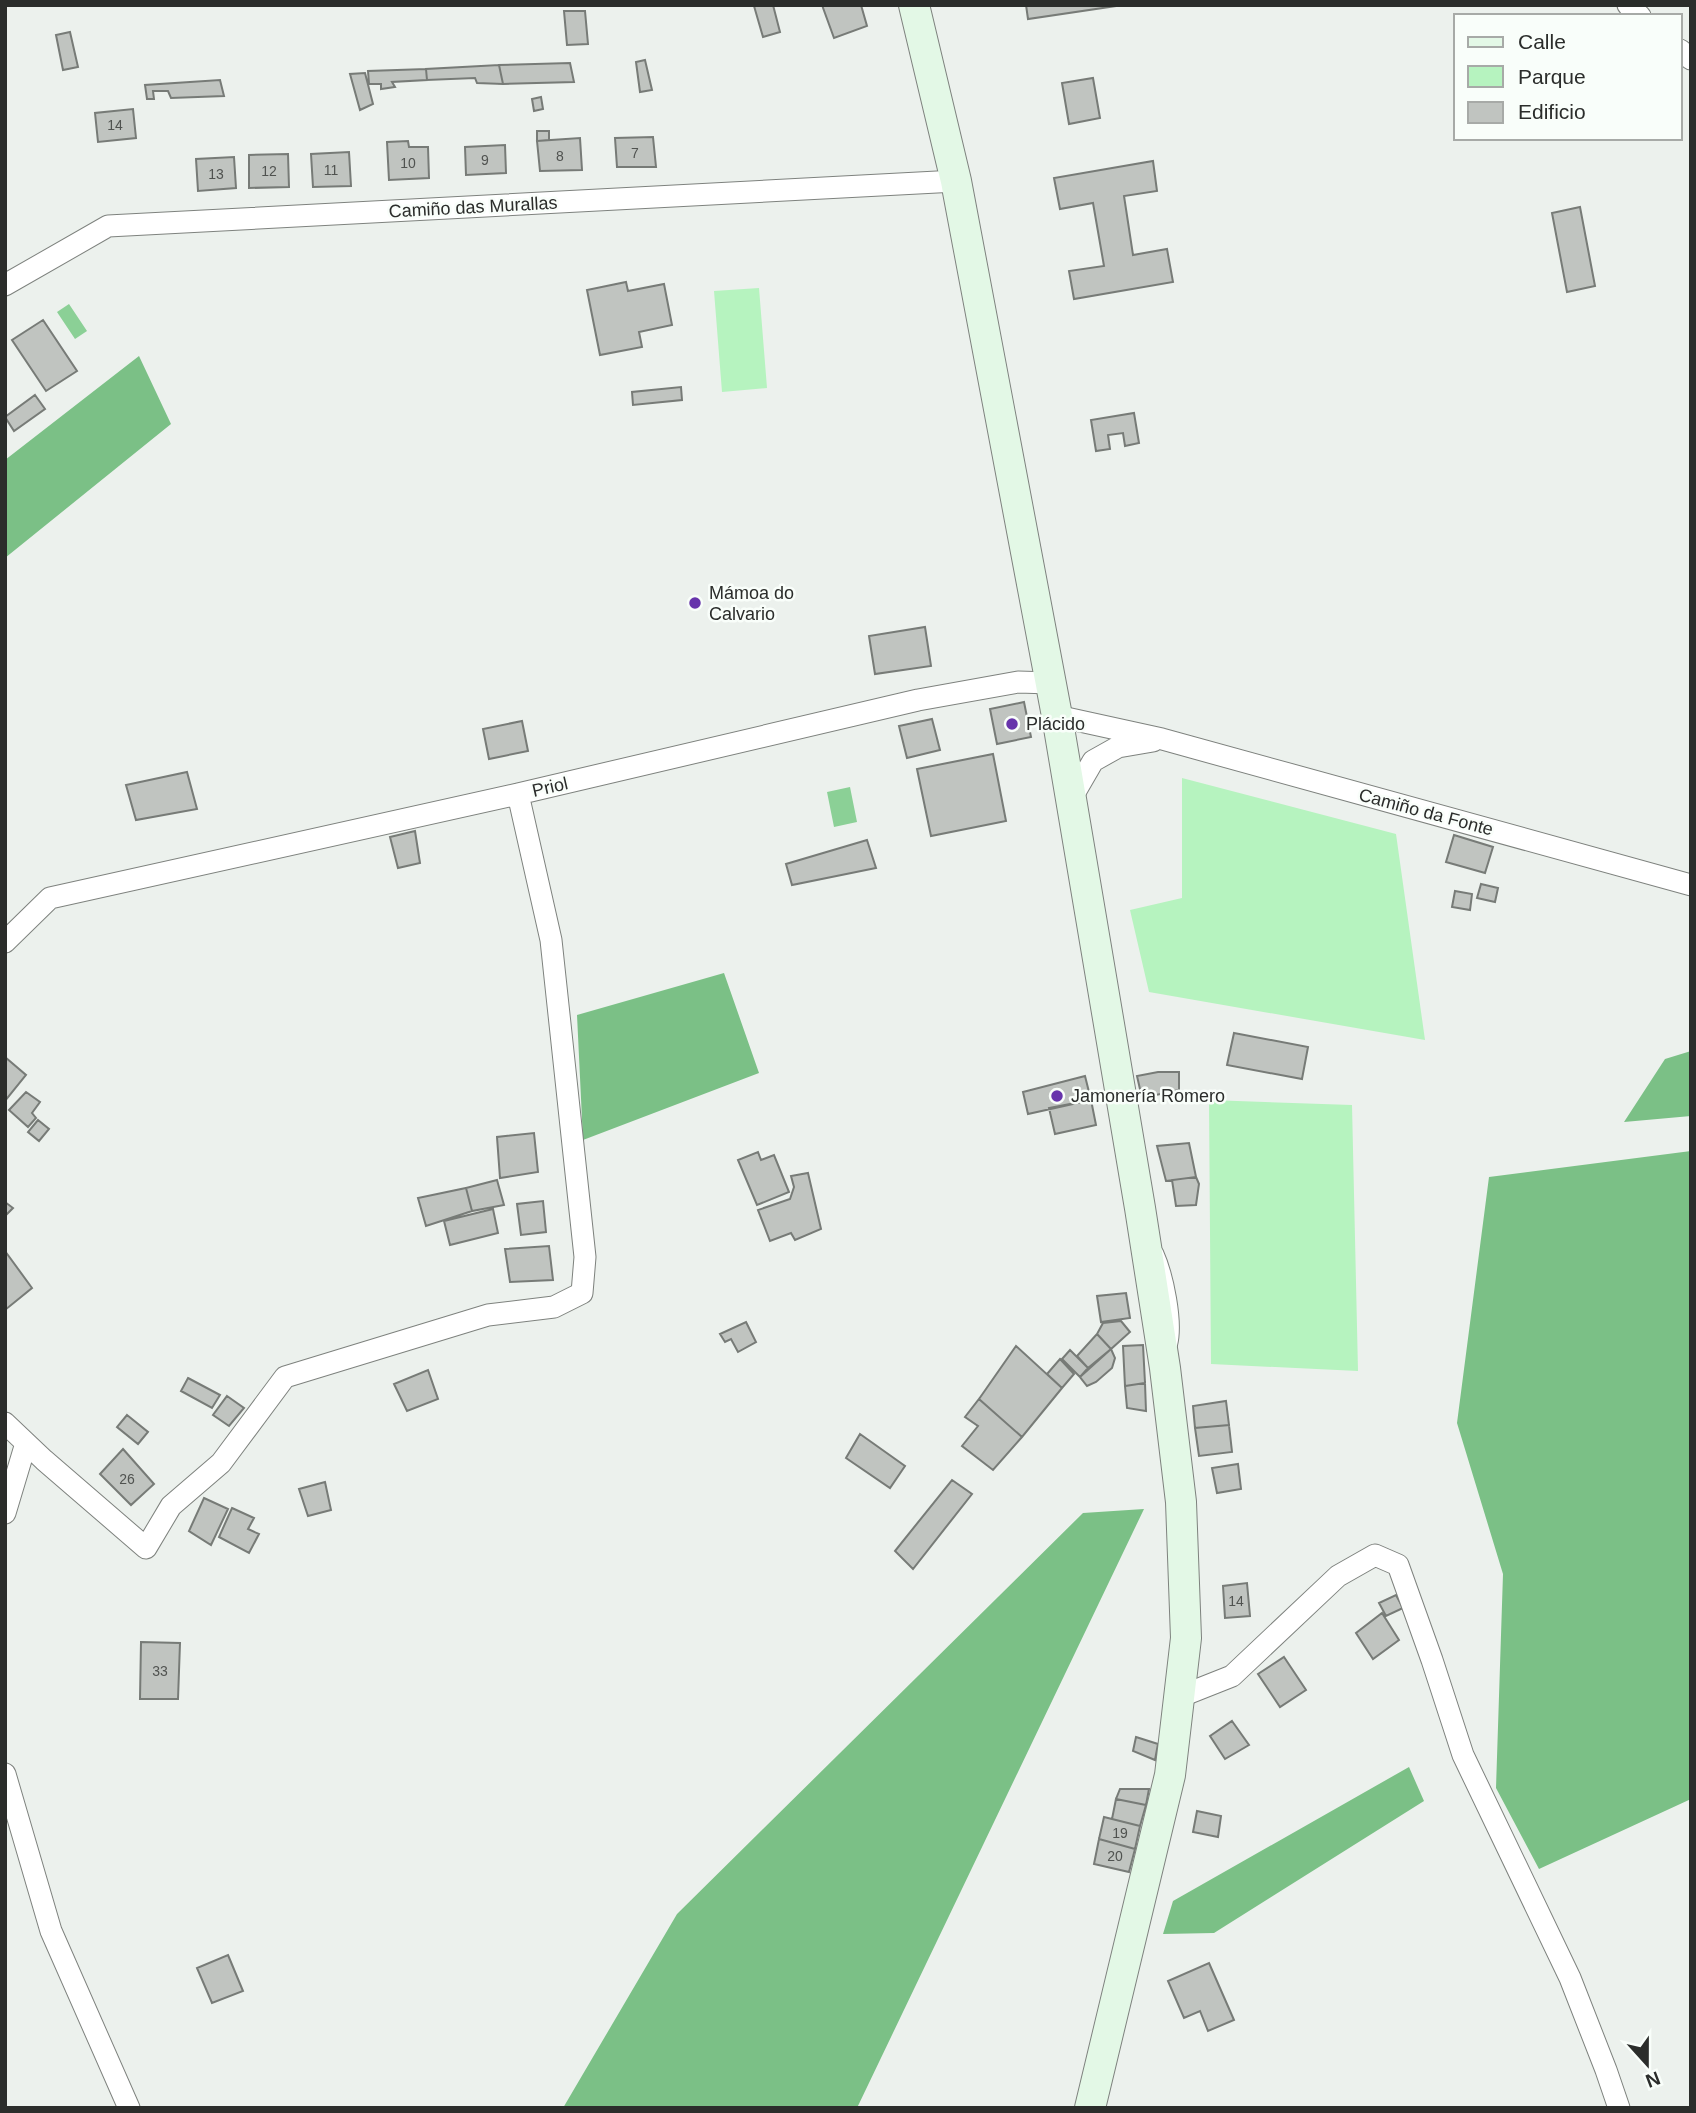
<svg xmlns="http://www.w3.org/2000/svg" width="1696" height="2113" viewBox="0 0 1696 2113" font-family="Arial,sans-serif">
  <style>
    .green { fill: #b6f3bf }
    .forest { fill: #7bc086 }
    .water { fill: #8bd096 }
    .building { fill: #c0c4c0; stroke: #777b77; stroke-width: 2 }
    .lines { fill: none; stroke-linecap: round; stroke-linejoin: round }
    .lane-casing { stroke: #7e827e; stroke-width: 12 }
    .street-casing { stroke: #7e827e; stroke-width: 23 }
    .secondary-casing { stroke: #7e827e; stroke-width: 32 }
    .lane { stroke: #fff; stroke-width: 10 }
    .street { stroke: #fff; stroke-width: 21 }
    .secondary { stroke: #e3f8e6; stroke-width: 30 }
    .poi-dot { fill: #6734ab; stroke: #f9fefa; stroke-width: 2.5 }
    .labels { text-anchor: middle; stroke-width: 5; stroke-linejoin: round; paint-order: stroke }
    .number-label { font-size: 14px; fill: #505350 }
    .street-label { font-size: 18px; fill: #2b2d2b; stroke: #f9fefa }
    .poi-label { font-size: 18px; fill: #2b2d2b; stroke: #f9fefa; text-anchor: start }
  </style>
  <rect width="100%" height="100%" fill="#ecf1ed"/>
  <path class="green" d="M759,288l8,100 -45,4 -8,-101z
    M1182,778l214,56 29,206 -276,-48 -19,-82 52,-12z
    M1209,1100l143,5 6,266 -147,-7z"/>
  <path class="forest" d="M139,356l32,68 -166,134v-98z
    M724,973l35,100 -176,67 -6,-125z
    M1691,1051v65l-67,6 41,-63z
    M1691,1151v648l-152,70 -43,-81 7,-214 -46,-151 32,-246z
    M1144,1509l-287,599h-294l114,-194 406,-401z
    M1409,1767l15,34 -210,132 -51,1 10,-33z"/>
  <path class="water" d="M69,304l18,27 -12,8 -18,-27z
    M850,787l7,35 -23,5 -7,-35z"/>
  <path class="building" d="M773,5l7,27 -17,5 -9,-31z
    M822,5h39l6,21 -33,12z
    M1026,5h97l-95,14z
    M564,11h21l3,33 -21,1z
    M70,32l8,35 -15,3 -7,-35z
    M645,60l7,30 -12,2 -4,-30z
    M570,63l4,19 -71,2 -4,-19z
    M499,65l4,19 -26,-1 -2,-5 -48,2 -1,-11z
    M426,69l1,11 -35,2 3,5 -14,2v-5h-12l-1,-13z
    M365,73l8,31 -13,6 -10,-36z
    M1093,78l7,40 -31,6 -7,-41z
    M220,80l4,16 -53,2 -3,-7h-15l1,8h-7l-2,-14z
    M541,97l2,12 -9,2 -2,-12z
    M133,109l3,29 -38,4 -3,-29z
    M537,131h12v9l-12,1z
    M653,137l3,30h-39l-2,-29z
    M580,138l2,32 -42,1 -3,-30z
    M408,141l1,6h19l1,31 -40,2 -2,-38z
    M505,145l1,28 -40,2 -1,-28z
    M349,152l2,34 -38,1 -2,-33z
    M288,154l1,33 -40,1v-33z
    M234,157l2,31 -38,3 -2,-32z
    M1153,161l4,30 -33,5 9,59 34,-6 6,33 -99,17 -5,-28 35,-5 -11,-63 -33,6 -6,-31z
    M1580,207l15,79 -28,6 -15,-79z
    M626,282l2,9 36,-7 8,41 -33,7 3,15 -42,8 -13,-65z
    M43,320l34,51 -31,20 -34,-51z
    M681,387l1,13 -49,5 -1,-13z
    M35,395l10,14 -31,22 -9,-14z
    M1134,413l5,30 -14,3 -2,-13 -15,2 2,14 -14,2 -5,-31z
    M925,627l6,39 -56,8 -6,-38z
    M1024,702l7,35 -34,7 -7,-35z
    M932,719l8,31 -33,8 -8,-32z
    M522,721l6,30 -39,8 -6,-30z
    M993,754l13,67 -75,15 -14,-67z
    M187,772l10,37 -61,11 -10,-35z
    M415,831l5,32 -22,5 -8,-31z
    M1454,835l39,12 -8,26 -39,-11z
    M867,840l9,28 -84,17 -6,-21z
    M1481,884l17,4 -3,14 -18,-4z
    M1455,891l17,3 -2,16 -18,-3z
    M1234,1033l74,14 -6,32 -75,-14z
    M5,1057l21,18 -21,26z
    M1158,1072h21v18l-37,8 -5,-22z
    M1085,1076l6,24 -63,14 -5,-22z
    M26,1092l14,10 -8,11 4,5 -8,9 -19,-17z
    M1091,1100l5,25 -41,9 -6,-26z
    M38,1120l11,9 -10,12 -11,-9z
    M534,1133l4,39 -38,6 -3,-41z
    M1189,1143l7,34 -30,4 -9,-35z
    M758,1152l3,8 13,-5 15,37 -32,13 -19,-45z
    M808,1173l13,56 -26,11 -4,-7 -21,8 -12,-31 32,-11 4,-12 -3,-11z
    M1196,1177l3,7 -3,21 -20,1 -4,-26z
    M497,1180l7,25 -32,6 -6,-23z
    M466,1188l6,23 -46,15 -8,-28z
    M543,1201l3,31 -25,3 -4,-31z
    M5,1202l8,6 -8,8z
    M493,1209l5,24 -48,12 -6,-24z
    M549,1246l4,34 -43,2 -5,-33z
    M5,1251l27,37 -27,22z
    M1126,1293l4,25 -29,4 -4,-26z
    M1121,1321l9,11 -19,17 -14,-15 6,-11z
    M746,1322l10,20 -18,10 -7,-13 -6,3 -5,-8z
    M1097,1334l14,15 -23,19 -11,-12z
    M1143,1345l2,38 -20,3 -2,-40z
    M1016,1346l46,42 -40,49 -43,-38z
    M1111,1349l4,9 -3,10 -16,14 -9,4 -7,-9z
    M1070,1350l18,18 -8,9 -18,-18z
    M1060,1359l14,15 -12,14 -15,-14z
    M428,1370l10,29 -31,12 -13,-27z
    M188,1378l32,17 -8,13 -31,-17z
    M1145,1383l1,28 -19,-3 -2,-22z
    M227,1396l17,12 -15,18 -16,-11z
    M979,1399l43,38 -29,33 -31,-24 16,-20 -13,-9z
    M1226,1401l3,24 -34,3 -2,-22z
    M127,1415l21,17 -10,12 -21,-17z
    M1229,1425l3,27 -33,4 -4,-28z
    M860,1434l45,32 -15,22 -44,-30z
    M123,1449l31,35 -23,21 -31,-31z
    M1238,1464l3,25 -24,4 -5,-25z
    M952,1480l20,14 -59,75 -18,-18z
    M325,1482l6,28 -23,6 -9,-27z
    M204,1498l24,11 -17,36 -22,-14z
    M232,1508l22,10 -6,11 11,5 -10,19 -30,-16z
    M1247,1583l3,33 -25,2 -2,-32z
    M1396,1595l7,13 -17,8 -7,-13z
    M1382,1613l17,27 -26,19 -17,-26z
    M141,1642l39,1 -2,56h-38z
    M1284,1657l22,33 -26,17 -22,-33z
    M1232,1721l17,24 -24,14 -15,-23z
    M1136,1737l22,7 -3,16 -22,-9z
    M1120,1789h29l-3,16 -30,-6z
    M1116,1799l30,6 -6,21 -28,-7z
    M1197,1811l24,5 -3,21 -25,-5z
    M1104,1817l36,9 -5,23 -36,-10z
    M1099,1839l36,10 -6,23 -35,-8z
    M228,1955l15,36 -31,12 -15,-35z
    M1209,1963l25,57 -26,11 -8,-20 -16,7 -16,-37z"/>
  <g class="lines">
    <g class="lane-casing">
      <path id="lane" d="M1158,1252c10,22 20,70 14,93"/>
    </g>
    <g class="street-casing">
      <path id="street" d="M1628,5l12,11
        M1680,50l11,9
        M5,285l103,-59 848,-45
        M1057,716l105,23 529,146
        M1071,799l22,-38 25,-14 35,-6
        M5,942l45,-44 468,-104 400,-94 100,-18 33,1
        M5,1423l39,37 102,88 25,-42 50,-43 64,-86 203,-62 66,-8 28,-14 3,-36 -34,-317 -33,-146
        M5,1513l21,-70
        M1179,1697l53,-21 106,-100 37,-21 23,10 34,95 31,95 107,223 36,92 13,38
        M5,1774l46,157 78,177"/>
    </g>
    <g class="secondary-casing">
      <path id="secondary" d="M914,5l42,176 101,535 83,492 25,160 16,134 5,136 -16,137 -80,333"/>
    </g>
    <use href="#lane" class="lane"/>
    <use href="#street" class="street"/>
    <use href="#secondary" class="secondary"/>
  </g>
  <g class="poi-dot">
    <circle cx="695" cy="603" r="7"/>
    <circle cx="1012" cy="724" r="7"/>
    <circle cx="1057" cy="1096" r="7"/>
  </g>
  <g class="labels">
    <g class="number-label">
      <text x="115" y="130">14</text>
      <text x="635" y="158">7</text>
      <text x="560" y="161">8</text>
      <text x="485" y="165">9</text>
      <text x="408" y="168">10</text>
      <text x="331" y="175">11</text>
      <text x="269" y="176">12</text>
      <text x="216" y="179">13</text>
      <text x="127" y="1484">26</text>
      <text x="1236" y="1606">14</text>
      <text x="160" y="1676">33</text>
      <text x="1120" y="1838">19</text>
      <text x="1115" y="1861">20</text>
    </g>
    <g class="street-label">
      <text transform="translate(473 207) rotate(-3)" y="6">Camiño das Murallas</text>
      <text transform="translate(550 787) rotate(-13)" y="6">Priol</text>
      <text transform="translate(1426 812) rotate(15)" y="6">Camiño da Fonte</text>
    </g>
    <g class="poi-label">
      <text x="709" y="599">Mámoa do<tspan x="709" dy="21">Calvario</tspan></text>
      <text x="1026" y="730">Plácido</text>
      <text x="1071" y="1102">Jamonería Romero</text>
    </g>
  </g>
  <rect width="1696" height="2113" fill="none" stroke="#2b2d2b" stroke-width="14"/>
  <rect x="1454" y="14" width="228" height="126" fill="#f9fefa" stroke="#a7aaa7" stroke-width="2"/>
  <rect x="1468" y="37" width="35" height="10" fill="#e3f8e6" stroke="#a7aaa7" stroke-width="2"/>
  <text x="1518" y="49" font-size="21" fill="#2b2d2b">Calle</text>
  <rect x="1468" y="66" width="35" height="21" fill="#b6f3bf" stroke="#a7aaa7" stroke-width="2"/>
  <text x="1518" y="84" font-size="21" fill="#2b2d2b">Parque</text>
  <rect x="1468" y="102" width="35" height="21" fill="#c0c4c0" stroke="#a7aaa7" stroke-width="2"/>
  <text x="1518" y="119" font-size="21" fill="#2b2d2b">Edificio</text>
  <g transform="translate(1647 2064) rotate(159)" stroke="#f9fefa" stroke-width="5" paint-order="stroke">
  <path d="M0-5L12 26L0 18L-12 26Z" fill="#2b2d2b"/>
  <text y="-10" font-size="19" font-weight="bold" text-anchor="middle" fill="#2b2d2b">N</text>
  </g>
</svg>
